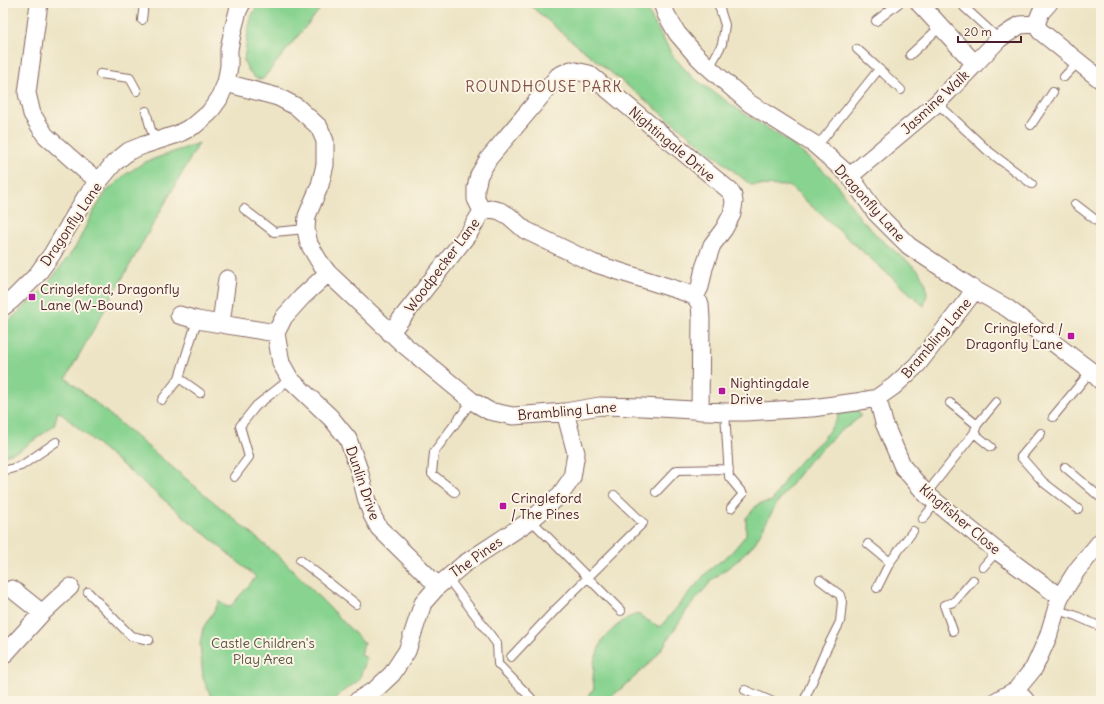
<svg xmlns="http://www.w3.org/2000/svg" width="1104" height="704" viewBox="0 0 1104 704" font-family="Delius,sans-serif">
  <style>
    .green { fill: #88d390; stroke: #69795e }
    .lines { fill: none; stroke-linecap: round; stroke-linejoin: round }
    .service-casing { stroke: #836461; stroke-width: 10 }
    .minor-casing { stroke: #836461; stroke-width: 19 }
    .service { stroke: #fff; stroke-width: 8 }
    .minor { stroke: #fff; stroke-width: 17 }
    .poi-dot { fill: #b5179e; stroke: #fcf5e5; stroke-width: 1.5 }
    .labels { text-anchor: middle; stroke-width: 4; stroke-linejoin: round; paint-order: stroke }
    .street-label { font-size: 14px; fill: #4a1f2b; stroke: #fcf5e5 }
    .poi-label { font-size: 14px; fill: #4a1f2b; stroke: #fcf5e5; text-anchor: start }
    .park-label { font-size: 14px; fill: #5d5549; stroke: #fcf5e5 }
    .neighbourhood-label { font-size: 15px; letter-spacing: 1px; fill: #7f5149; stroke: #fcf5e5 }
  </style>
  <rect width="100%" height="100%" fill="#fcf5e5"/>
  <filter id="ink" filterUnits="userSpaceOnUse"><feTurbulence type="fractalNoise" baseFrequency=".025" numOctaves="2"/><feDisplacementMap in="SourceGraphic" scale="8" xChannelSelector="R" yChannelSelector="G"/><feConvolveMatrix kernelMatrix="1 2 1 2 8 2 1 2 1" color-interpolation-filters="sRGB"/></filter>
  <filter id="wash" filterUnits="userSpaceOnUse"><feTurbulence type="fractalNoise" baseFrequency=".012" numOctaves="4" result="noise"/><feDisplacementMap in="SourceGraphic" scale="16" xChannelSelector="R" yChannelSelector="G"/><feGaussianBlur stdDeviation="0.9" result="paint"/><feColorMatrix in="noise" values="0 0 0 0 0 0 0 0 0 0 0 0 0 0 0 0 0 1.4 0 .05"/><feComposite in="paint" operator="in"/></filter>
  <g filter="url(#wash)">
    <rect width="100%" height="100%" fill="#ede4c5"/>
    <path class="green" d="M259,3h66l-63,77 -8,-3 -6,-7 -4,-9 4,-31 4,-15z
      M527,3h118l4,11 24,42 19,21 53,37 41,26 26,21 21,18 27,39 20,21 38,31 8,14 1,10 -3,12 -135,-120 -38,-1 -173,-139z
      M199,143l-133,235 217,182 81,83 -3,12 6,3 -8,22 -18,13 -7,8h-121l-10,-23 -3,-34 3,-16 17,-27 5,5 5,1 26,-30 -198,-166 -4,15 -34,24 -17,6v-130l39,-35 33,-43 17,-34 14,-22 20,-18 19,-12z
      M848,408l9,2 4,6 -11,9 -10,6 -31,30 -32,42 -22,40 -18,18 -24,18 -26,31 -24,37 -9,12 -26,24 -22,18h-22l10,-13 -1,-8 1,-18 8,-22 12,-12 13,-10 11,-4 9,6 13,7 48,-56 23,-18 15,-18v-17l12,-14 14,-3 16,-26 15,-17 19,-18 14,-19 3,-7z"/>
  </g>
  <g filter="url(#ink)">
    <g class="lines">
      <g class="service-casing">
        <path id="service" d="M964,7l35,32
          M142,20l2,-17
          M876,21l23,-18
          M910,55l30,-28
          M706,65l7,-4 9,-17 3,-19 -7,-22
          M879,69l22,21
          M100,74l30,4 7,13
          M1064,77l14,-15
          M937,103l50,47 45,34
          M146,111l5,19 6,11
          M1031,125l22,-33
          M814,144l9,-5 56,-70 -22,-20
          M1075,204l26,20
          M244,209l30,23 32,-3
          M179,378l21,15
          M162,400l17,-22 18,-58
          M950,403l27,22 -3,8
          M725,412l4,65 14,17 -12,14
          M1053,417l38,-46
          M977,425l19,-23
          M1041,433l-20,24 22,25 35,27
          M1065,467l36,31
          M3,471l18,-5 35,-24
          M234,477l15,-20 -9,-31 16,-20 34,-27
          M455,492l-23,-18 2,-22 38,-51
          M656,492l21,-22 52,-1
          M926,494l48,-61 17,14
          M923,519l13,-17
          M531,520l90,91
          M868,544l22,18 23,-31
          M300,560l56,44
          M983,567l14,-16
          M447,577l50,67 1,20 33,34
          M877,588l13,-26
          M88,592l43,44 18,4
          M1056,610l18,5 27,12
          M953,631l-9,-26 10,-3 19,-22
          M511,657l47,-50 85,-84 -29,-28
          M745,690l26,11
          M804,701l21,-49 15,-30 2,-20 -2,-7 -20,-15"/>
      </g>
      <g class="minor-casing">
        <path id="minor" d="M39,3l-12,90 5,21 13,21 38,34 16,12
          M662,3l4,11 11,19 17,20 12,12 43,38 65,41 36,32 26,37 33,33 66,44 32,18 84,63 10,10
          M1036,24l4,7 61,49
          M975,64l24,-25 21,-14 16,-1 5,-12 8,-9
          M226,83l52,14 19,10 22,20 6,14v24l-5,20 -13,31 -1,13 3,15 10,17 9,12 75,71 69,57 17,10 24,5 52,-4 35,-6 43,1 82,5h20l67,-4 44,-6 21,-4 17,-12 23,-21 58,-75
          M850,176l87,-73 38,-39 -56,-61
          M482,211l-6,-12v-11l3,-13 10,-17 69,-82 13,-6 18,4 141,117 3,5 1,6 -2,12 -8,15 -12,16 -8,23 -4,19 -5,10 5,7 1,15 -1,92
          M328,273l-26,24 -18,20 -8,16 5,30 9,16 41,39 17,21 11,31 8,31 5,14 7,13 59,58
          M3,307l9,-7 24,-24 16,-22 33,-56 29,-35 15,-12 15,-6 34,-11 17,-9 14,-12 10,-14 7,-16 3,-17v-17l4,-19 5,-19 4,-8
          M179,315l18,5 79,13
          M221,323l6,-44
          M390,333l79,-100 13,-22 9,-2 9,2 9,5 16,14 68,33 94,30 8,4
          M877,398l3,9 4,16 19,44 23,27 71,57 63,46
          M12,589l30,24
          M3,656l39,-43 28,-26
          M1016,690l10,11
          M357,701l19,-12 16,-15 15,-23 16,-48 15,-17 26,-22 67,-44 29,-25 12,-17 4,-25 -11,-41
          M996,701l20,-11 18,-22 14,-31 12,-40 17,-27 24,-29"/>
      </g>
      <use href="#service" class="service"/>
      <use href="#minor" class="minor"/>
    </g>
  </g>
  <g class="poi-dot">
    <rect x="28" y="293" width="8" height="8" rx="2"/>
    <rect x="1067" y="332" width="8" height="8" rx="2"/>
    <rect x="718" y="387" width="8" height="8" rx="2"/>
    <rect x="499" y="502" width="8" height="8" rx="2"/>
  </g>
  <g class="labels">
    <g class="street-label">
      <text transform="translate(935 102) rotate(-43)" y="5">Jasmine Walk</text>
      <text transform="translate(672 144) rotate(40)" y="5">Nightingale Drive</text>
      <text transform="translate(870 203) rotate(48)" y="5">Dragonfly Lane</text>
      <text transform="translate(71 224) rotate(-56)" y="5">Dragonfly Lane</text>
      <text transform="translate(442 265) rotate(-53)" y="5">Woodpecker Lane</text>
      <text transform="translate(936 338) rotate(-50)" y="5">Brambling Lane</text>
      <text transform="translate(567 411) rotate(-5)" y="5">Brambling Lane</text>
      <text transform="translate(363 483) rotate(71)" y="5">Dunlin Drive</text>
      <text transform="translate(960 519) rotate(40)" y="5">Kingfisher Close</text>
      <text transform="translate(476 557) rotate(-35)" y="5">The Pines</text>
    </g>
    <g class="poi-label">
      <text x="40" y="294">Cringleford, Dragonfly<tspan x="40" dy="16">Lane (W-Bound)</tspan></text>
      <text x="1063" y="333" text-anchor="end">Cringleford /<tspan x="1063" dy="16">Dragonfly Lane</tspan></text>
      <text x="730" y="388">Nightingdale<tspan x="730" dy="16">Drive</tspan></text>
      <text x="511" y="503">Cringleford<tspan x="511" dy="16">/ The Pines</tspan></text>
    </g>
    <g class="park-label">
      <text x="263" y="648">Castle Children's<tspan x="263" dy="16">Play Area</tspan></text>
    </g>
    <g class="neighbourhood-label">
      <text x="544" y="92">ROUNDHOUSE PARK</text>
    </g>
  </g>
  <rect width="1104" height="704" fill="none" stroke="#fcf5e5" stroke-width="16"/>
  <path d="M958 36v6h63v-6" fill="none" stroke="#4a1f2b" stroke-width="2"/>
  <text x="964" y="36" font-size="12" fill="#4a1f2b" stroke="#fcf5e5" stroke-width="3" paint-order="stroke">20 m</text>
</svg>
